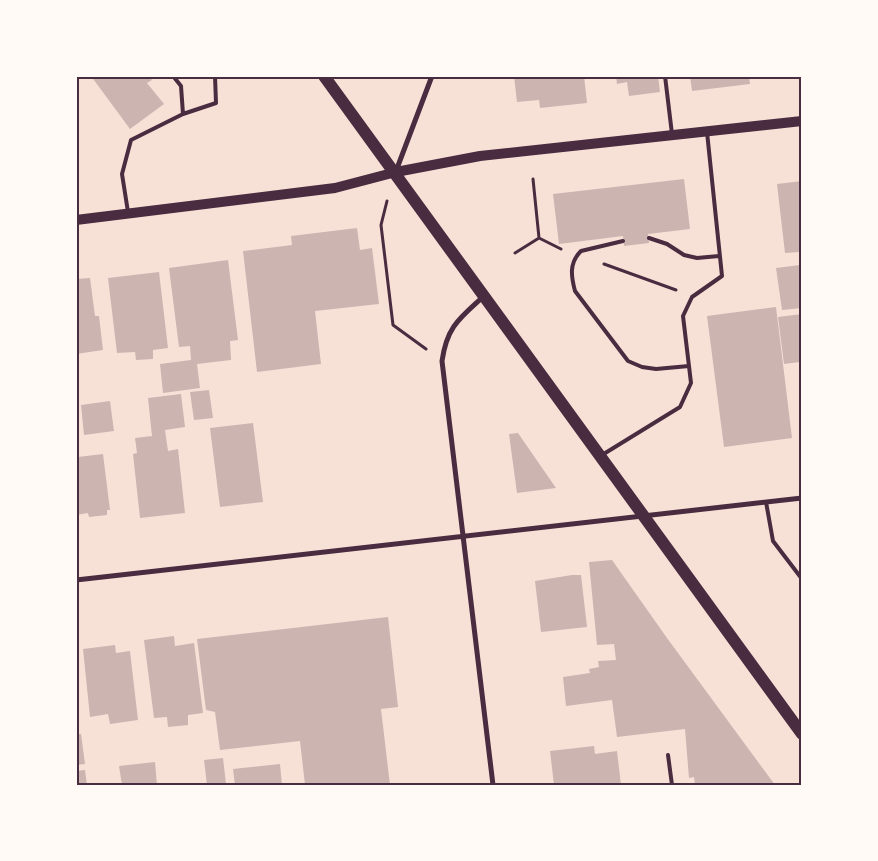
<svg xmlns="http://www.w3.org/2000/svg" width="878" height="861" viewBox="0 0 878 861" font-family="Cabin,sans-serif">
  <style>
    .building { fill: #ccb4b1 }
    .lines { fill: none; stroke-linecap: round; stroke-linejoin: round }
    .path { stroke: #4a2c40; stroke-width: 3 }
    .service { stroke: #4a2c40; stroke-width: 4 }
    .minor { stroke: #4a2c40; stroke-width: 5 }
    .secondary { stroke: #4a2c40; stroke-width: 10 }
    .primary { stroke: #4a2c40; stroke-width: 12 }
    .neatline { fill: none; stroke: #4a2c40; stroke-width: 2 }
  </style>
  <rect width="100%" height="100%" fill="#f7e1d7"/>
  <path class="building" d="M91,76h58l3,4 -5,3 17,21 -34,25z
    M514,76h70l3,27 -47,5 -1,-8 -22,2z
    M616,76h42l2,16 -31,4 -2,-14 -10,2z
    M690,76h59l1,8 -58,7z
    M684,179l6,50 -42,5 1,9 -25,3 -1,-10 -64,8 -6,-50z
    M802,181v77h-3v-6l-14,1 -8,-69z
    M357,228l3,22 12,-2 7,56 -64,7 6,53 -64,8 -14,-121 49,-6 -1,-9z
    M228,260l10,80 -8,1 1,19 -34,4 3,24 -37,5 -3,-29 31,-4 -1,-14 -11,1 -10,-79z
    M800,265l2,43 -20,2 -6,-42z
    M159,272l9,76 -15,2v9l-17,1 -1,-8 -18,1 -9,-75z
    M90,278l5,38h4l4,34 -27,4v-75z
    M776,307l16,131 -68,9 -17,-131z
    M802,314v55h-1l-1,-7 -16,2 -6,-47z
    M209,390l4,28 -19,2 -4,-28z
    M181,394l4,33 -20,3 3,21 10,-2 7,64 -45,5 -7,-64 4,-1 -2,-15 17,-2 -4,-38z
    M110,401l4,30 -30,4 -3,-30z
    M253,423l10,79 -43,5 -10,-79z
    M518,433l38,55 -39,5 -8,-59z
    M103,454l7,56h-3v5l-18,2 -1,-4 -12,2 2,-58z
    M612,560l55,78 108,147h-80l-1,-8 -5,1 -4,-49 -68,8 -5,-37 -46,6 -3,-29 27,-4 -1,-4 10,-2 -1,-6 18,-1 -2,-16 -17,1 -8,-83z
    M572,575h9l6,52 -46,5 -6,-51z
    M388,617l10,90 -17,2 9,76h-85l-5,-44 -80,9 -5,-38 -9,-2 -9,-71z
    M174,636l1,10 19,-3 9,70 -15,2v10l-20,2 -1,-10 -13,1 -10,-78z
    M115,645l1,8 14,-2 8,69 -28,4 -2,-10 -18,3 -7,-68z
    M76,734h5l4,30 -9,1z
    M594,746l1,8 22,-3 4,34h-67l-4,-34z
    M223,758l3,26 -19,1 -3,-25z
    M155,762l2,23h-35l-3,-19z
    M280,764l2,21h-47l-2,-16z
    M85,770l2,15h-11v-14z"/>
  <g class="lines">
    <path class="path" d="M387,201l-6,24 12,100 33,24
      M539,238l22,11
      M515,253l24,-15 -6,-59
      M604,264l72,26"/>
    <path class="service" d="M665,76l7,58
      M183,114l33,-11 -1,-27
      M128,212l-6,-38 9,-34 52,-26 -2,-28 -8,-10
      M649,238l18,6 17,11 13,3 22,-2
      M623,241l-42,10c-12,12 -10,25 -6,40l53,70 14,6 14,2 33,-3
      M602,455l78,-48 11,-24 -8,-67 9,-19 30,-21 -15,-144
      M766,502l7,39 29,38
      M668,755l4,30"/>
    <path class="minor" d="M396,171l36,-95
      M484,296c-24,22 -37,30 -42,65l51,424
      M76,580l726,-82"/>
    <path class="secondary" d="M76,220l259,-32 61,-16 84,-16 322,-35"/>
    <path class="primary" d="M324,76l478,658"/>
  </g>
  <rect width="878" height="861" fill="none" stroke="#fffaf5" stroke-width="155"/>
  <rect x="78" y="78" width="722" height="706" class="neatline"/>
</svg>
